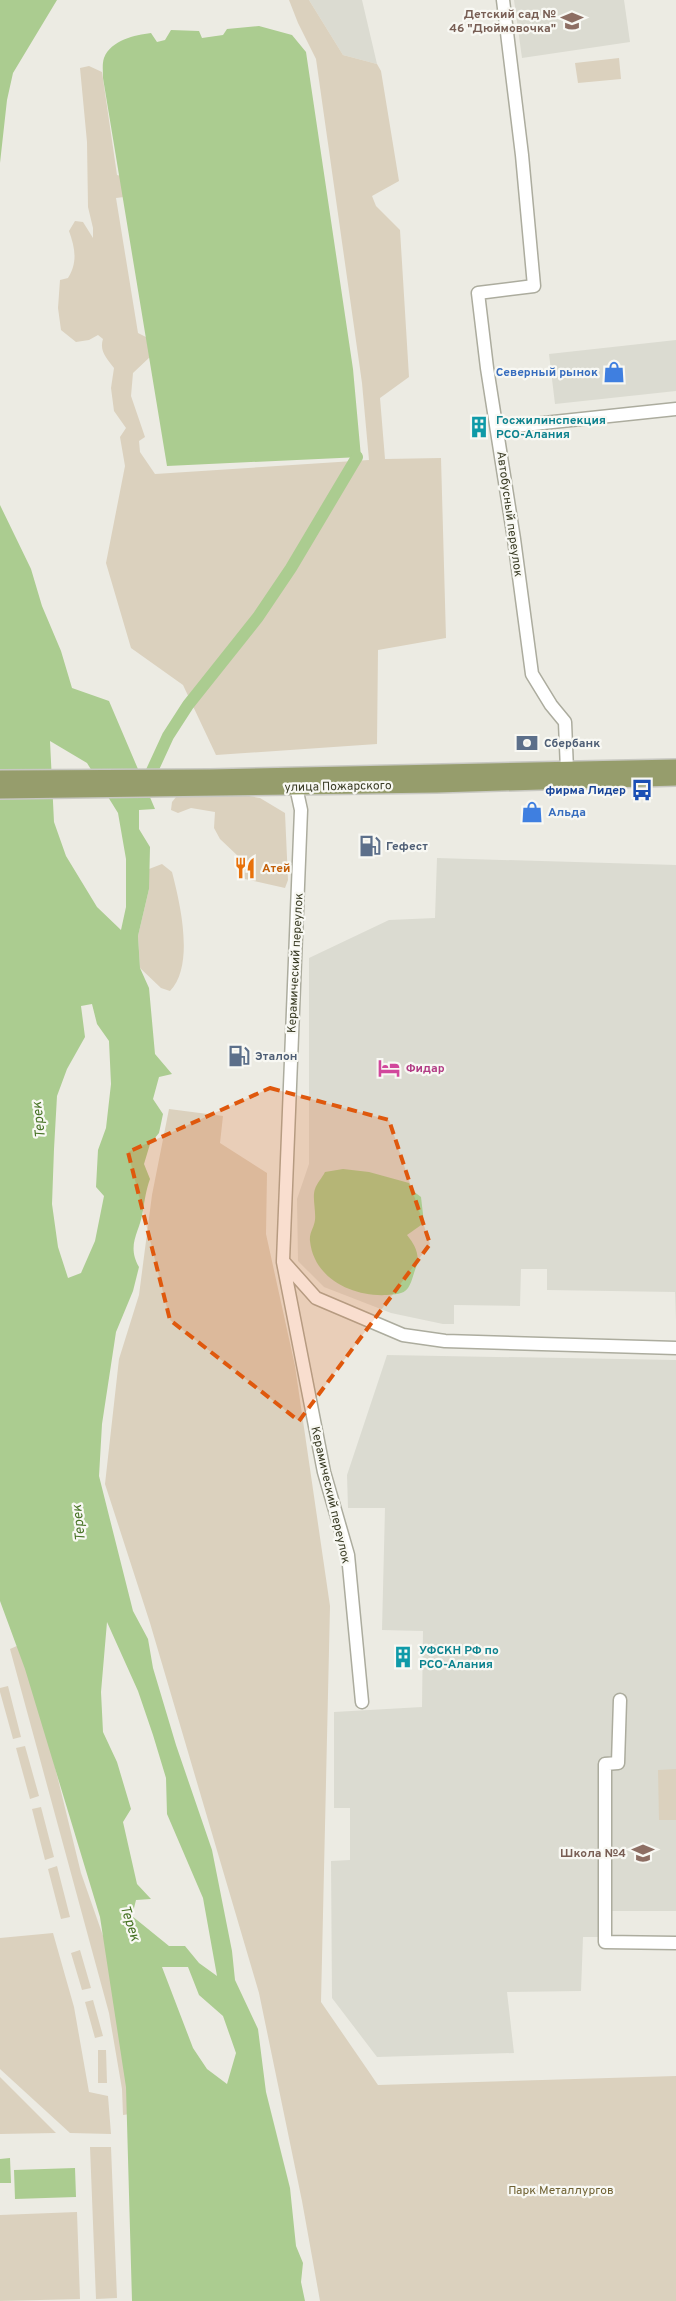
<svg xmlns="http://www.w3.org/2000/svg" width="676" height="2301" viewBox="0 0 676 2301" font-family="Overpass,sans-serif">
  <style>
    .built { fill: #dbdbd1 }
    .green { fill: #dbd1be }
    .water { fill: #abcc90; fill-rule: evenodd }
    .lines { fill: none; stroke-linecap: round; stroke-linejoin: round }
    .canal { stroke: #abcc90; stroke-width: 12 }
    .minor-casing { stroke: #acac9e; stroke-width: 15 }
    .major-casing { stroke: #c8c8c2; stroke-width: 18 }
    .minor { stroke: #fff; stroke-width: 12 }
    .major { stroke: #969d6c; stroke-width: 15 }
    .marked { fill: #df580d; fill-opacity: 0.2; stroke: #df580d; stroke-width: 4; stroke-dasharray: 10 6; stroke-linejoin: round }
    .labels { text-anchor: middle; stroke-width: 4.5; stroke-linejoin: round; paint-order: stroke }
    .education-label { font-size: 12px; font-weight: bold; fill: #785e54; stroke: #f8f8f3; text-anchor: end }
    .shop-label { font-size: 12px; font-weight: bold; fill: #366cbe; stroke: #f8f8f3; text-anchor: end }
    .culture-label { font-size: 12px; font-weight: bold; fill: #0d838f; stroke: #f8f8f3; text-anchor: start }
    .street-label { font-size: 12px; fill: #393b24; stroke: #f8f8f3 }
    .service-label { font-size: 12px; font-weight: bold; fill: #4e5e75; stroke: #f8f8f3; text-anchor: start }
    .transit-label { font-size: 12px; font-weight: bold; fill: #164399; stroke: #f8f8f3; text-anchor: end }
    .food-label { font-size: 12px; font-weight: bold; fill: #c56008; stroke: #f8f8f3; text-anchor: start }
    .hotel-label { font-size: 12px; font-weight: bold; fill: #b23c85; stroke: #f8f8f3; text-anchor: start }
    .park-label { font-size: 12px; fill: #6f6132; stroke: #f8f8f3 }
    .water-label { font-size: 14px; font-style: italic; fill: #467224; stroke: #f8f8f3 }
  </style>
  <rect width="100%" height="100%" fill="#ecebe3"/>
  <path class="built" d="M309,0h53l15,64 -34,-9z
    M514,0h110l6,42 -108,16z
    M676,340v51l-121,13 -6,-50z
    M437,858l239,7v455l-1,-28 -128,-2v-21h-26l-1,37 -66,-1v19h-11l-52,-11 -67,-26 -26,-26 -1,-62 12,-35v-206l80,-38 46,-2z
    M387,1355l289,5v551h-68l-6,-112 -4,138h-15l-2,54 -74,1 7,61 -137,4 -45,-59 -1,-137 19,-1v-52h-16v-96l88,-5 1,-76 -41,-1 3,-122h-37l-1,-33z"/>
  <path class="green" d="M289,0h20l34,55 34,9 4,7 18,110 -27,15 4,10 24,24 9,147 -29,21 5,61 56,-1 5,180 -68,12 -1,94 -161,11 -33,-70 -52,-37 -25,-85 19,-97 -5,-29 6,-9 -12,-17 -3,-23 3,-20c-7,-9 -15,-17 -11,-29l-5,-4 -9,5 -13,2 -15,-12 -3,-22 2,-28 8,-2c10,-16 7,-30 1,-47l6,-10 8,1 10,16v-10l-5,-21 -1,-65 -7,-74 9,-2 13,6 15,103 8,2 -1,20 -8,1 22,135 12,6 1,17 -18,17 -2,23 14,41 -6,4 1,11 15,22 214,-14 -7,-77 -46,-324 -18,-36z
    M619,58l2,21 -43,4 -3,-20z
    M243,795l17,3 25,15 3,67 -3,8 -40,-9 -6,-22 -19,-18 -6,-11 1,-16 -24,-4 -13,5 -7,-3 1,-8 4,-5z
    M162,864l10,8c8,31 23,93 -2,119l-9,-3 -21,-20 -2,-32 11,-47v-20z
    M169,1109l54,7 -3,27 47,30 -1,61 29,132 35,240 -9,396 57,83 298,-9v225h-356l-18,-100 -43,-208 -109,-370 -45,-139 14,-125 20,-64 13,-100z
    M19,1645l8,8 54,220 28,80 28,160 -14,2 -1,-26 -13,-76 -99,-364z
    M8,1686l13,51 -8,2 -13,-47v-4z
    M25,1746l14,50 -9,3 -14,-51z
    M676,1769v51h-17l-1,-50z
    M41,1807l13,50 -9,3 -13,-51z
    M57,1866l13,51 -9,2 -13,-50z
    M53,1933l21,74 15,85 19,4 3,38 -41,-1 -70,-64v-131z
    M80,1950l11,38 -9,2 -11,-37z
    M93,2000l10,36 -8,2 -10,-36z
    M98,2050h8l1,33h-9z
    M0,2077l56,56 -56,1z
    M90,2147h21l6,151 -21,1z
    M77,2212l3,87 -80,2v-86z"/>
  <path class="water" d="M0,0h57l-44,73 -6,27 -7,63z
    M259,26l33,9 14,17 47,317 8,88 -194,9 -64,-388c0,-7 -1,-14 1,-20 7,-18 31,-23 47,-25l6,9 8,-2 6,-10 28,1 3,7 21,-3 4,-6z
    M0,505l31,64 11,37 19,45 11,37 37,13 46,108 -16,1v19l11,18 -1,42 -11,47 2,32 9,20 6,66 17,20 -13,3 -6,22 10,15 -4,19 -9,11 -6,20 6,15c-4,11 -5,20 -7,31 -3,23 -17,34 -4,57l-6,24 -17,41 -14,92 -3,52 34,135 15,28 5,29 23,77 36,105 20,101 3,29 23,49 8,63 24,96 6,58 7,17 -2,19 4,19h-173l-6,-214 -26,-170 -75,-248 -25,-68zM50,741l37,22 31,50 8,46v48l-5,23 -24,-23 -31,-51 -12,-34zM92,1004l5,20 12,17 2,43 -5,44 -8,22 -2,37 8,9 -9,45 -14,32 -13,5 -10,-31 -6,-43 2,-55 3,-53 10,-27 18,-32 -4,-31zM107,1622l31,69 15,44 13,43 1,36 36,84 14,78 -18,-13 -14,-17h-16l-37,-30 4,-16 15,-1 -14,-15 -14,-62 8,-13 -14,-47 -14,-30 -2,-40zM162,1967h26l11,28 24,21 13,37 -9,31 -20,-15 -14,-21z
    M343,1169l26,3 40,11 4,8 8,6 3,26 -17,12c9,11 14,22 8,35 -2,6 -4,14 -7,18 -5,7 -14,6 -21,7 -34,2 -73,-16 -77,-54 -1,-8 4,-13 5,-21 1,-10 -3,-23 0,-31 2,-6 7,-11 10,-17z
    M10,2158l1,25h-11v-24z
    M75,2168l1,29 -61,2 -1,-29z"/>
  <g class="lines">
    <path class="canal" d="M145,786l23,-50 20,-31 70,-88 33,-49 66,-111"/>
    <g class="minor-casing">
      <path id="minor" d="M503,0l19,155 12,131 -56,7 9,75 27,171 18,135 19,31 14,17 2,48
        M497,428l179,-19
        M296,787l5,23 -18,451 33,37 87,37 42,6 231,7
        M283,1262l41,210 24,83 14,147
        M620,1700l-2,63 -13,1v178l71,1"/>
    </g>
    <g class="major-casing">
      <path id="major" d="M0,778l210,-1 466,-10
        M0,791l437,-6 239,-7"/>
    </g>
    <use href="#minor" class="minor"/>
    <use href="#major" class="major"/>
  </g>
  <path class="marked" d="M270,1088l119,32 41,124 -131,177 -129,-101 -42,-168z"/>
  <defs>
    <g id="school-bare" transform="scale(1.725)"><path d="M0-5L7-2L0 1L-7-2ZM-4 1L0 2.5L4 1V4Q0 6-4 4Z" fill="#8d6e63" stroke="#f8f8f3" stroke-width="2.5" paint-order="stroke"/></g>
    <g id="shop-bare" transform="scale(1.725)"><path d="M-5-2.5h2.3a2.7 3.5 0 0 1 5.4 0H5L5.5 6h-11ZM-1.5-2.5h3a1.5 2.3 0 0 0-3 0Z" fill="#3f7fe0" stroke="#f8f8f3" stroke-width="2.5" paint-order="stroke"/></g>
    <g id="building-bare" transform="scale(1.725)"><path d="M-4-6H4V6H1V3H-1V6H-4ZM-2.5-4.3h1.7v1.8h-1.7ZM.8-4.3h1.7v1.8H.8ZM-2.5-1h1.7V.8h-1.7ZM.8-1h1.7V.8H.8Z" fill="#0f9aa8" stroke="#f8f8f3" stroke-width="2.5" paint-order="stroke"/></g>
    <g id="bank-bare" transform="scale(1.725)"><path d="M-6-4H6V4H-6ZM0-2.3a2.3 2.3 0 1 0 0 4.6a2.3 2.3 0 1 0 0-4.6Z" fill="#5c6f8a" stroke="#f8f8f3" stroke-width="2.5" paint-order="stroke"/></g>
    <g id="bus-bare" transform="scale(1.725)"><path d="M-5-6H5V4H4V6H2V4H-2V6H-4V4H-5ZM-3.5-4V0h7V-4ZM-3.5 1.2v1.5H-2V1.2ZM2 1.2v1.5H3.5V1.2Z" fill="#1a4fb4" stroke="#f8f8f3" stroke-width="2.5" paint-order="stroke"/></g>
    <g id="fuel-bare" transform="scale(1.725)"><path d="M-5.5-6h7V0h2V4h1.3V-2.5L3-4.5l.8-.8L6-3V5H2.5V1h-1V6h-7ZM-4.2-4.7v3.2H.2V-4.7Z" fill="#5c6f8a" stroke="#f8f8f3" stroke-width="2.5" paint-order="stroke"/></g>
    <g id="restaurant-bare" transform="scale(1.725)"><path d="M-5-6h1v4h1v-4h1v4h1v-4h1v5L-1.5 .5V6h-2V.5L-5-1ZM5-6V6H3V1.5H1.5Q1.5-4 5-6Z" fill="#e8710a" stroke="#f8f8f3" stroke-width="2.5" paint-order="stroke"/></g>
    <g id="hotel-bare" transform="scale(1.725)"><path d="M-6-4.5h1.5V1H6V5H4.5V3h-9V5H-6ZM-4 0a1.8 1.8 0 1 1 3.6 0ZM.5 0V-2.5h3Q6-2.5 6 0Z" fill="#d1479c" stroke="#f8f8f3" stroke-width="2.5" paint-order="stroke"/></g>
  </defs>
  <g fill-rule="evenodd">
    <use href="#school-bare" x="572" y="21"/>
    <use href="#shop-bare" x="614" y="372"/>
    <use href="#building-bare" x="479" y="427"/>
    <use href="#bank-bare" x="527" y="743"/>
    <use href="#bus-bare" x="642" y="790"/>
    <use href="#shop-bare" x="532" y="812"/>
    <use href="#fuel-bare" x="370" y="846"/>
    <use href="#restaurant-bare" x="245" y="868"/>
    <use href="#fuel-bare" x="239" y="1056"/>
    <use href="#hotel-bare" x="389" y="1068"/>
    <use href="#building-bare" x="403" y="1657"/>
    <use href="#school-bare" x="643" y="1853"/>
  </g>
  <g class="labels">
    <g class="education-label">
      <text x="556" y="18">Детский сад №<tspan x="556" dy="14">46 "Дюймовочка"</tspan></text>
      <text x="626" y="1857">Школа №4</text>
    </g>
    <g class="shop-label">
      <text x="598" y="376">Северный рынок</text>
      <text x="548" y="816" text-anchor="start">Альда</text>
    </g>
    <g class="culture-label">
      <text x="496" y="424">Госжилинспекция<tspan x="496" dy="14">РСО-Алания</tspan></text>
      <text x="419" y="1654">УФСКН РФ по<tspan x="419" dy="14">РСО-Алания</tspan></text>
    </g>
    <g class="street-label">
      <text transform="translate(510 514) rotate(82)" y="4">Автобусный переулок</text>
      <text transform="translate(338 786) rotate(-1)" y="4">улица Пожарского</text>
      <text transform="translate(295 963) rotate(-87)" y="4">Керамический переулок</text>
      <text transform="translate(331 1495) rotate(77)" y="4">Керамический переулок</text>
    </g>
    <g class="service-label">
      <text x="544" y="747">Сбербанк</text>
      <text x="386" y="850">Гефест</text>
      <text x="255" y="1060">Эталон</text>
    </g>
    <g class="transit-label">
      <text x="626" y="794">фирма Лидер</text>
    </g>
    <g class="food-label">
      <text x="262" y="872">Атей</text>
    </g>
    <g class="hotel-label">
      <text x="406" y="1072">Фидар</text>
    </g>
    <g class="park-label">
      <text x="561" y="2194">Парк Металлургов</text>
    </g>
    <g class="water-label">
      <text transform="translate(38 1120) rotate(-96)" y="5">Терек</text>
      <text transform="translate(78 1523) rotate(-96)" y="5">Терек</text>
      <text transform="translate(131 1923) rotate(72)" y="5">Терек</text>
    </g>
  </g>
</svg>
